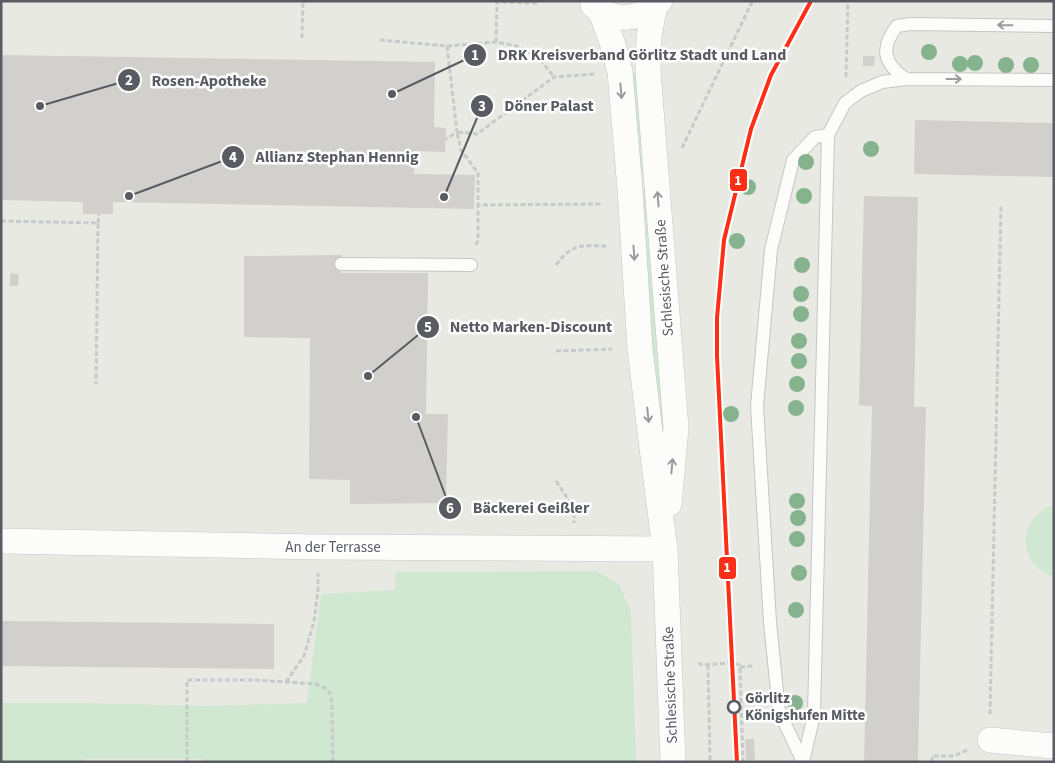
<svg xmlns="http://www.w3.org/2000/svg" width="1055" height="763" viewBox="0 0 1055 763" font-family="'Source Sans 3',sans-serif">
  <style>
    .green { fill: #d0e7d1 }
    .building { fill: #d1d0cd }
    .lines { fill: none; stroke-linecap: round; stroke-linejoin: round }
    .service-casing { stroke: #c5c5c5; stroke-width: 14 }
    .minor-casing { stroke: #c5c5c5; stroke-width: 26 }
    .path { stroke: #c6cbc9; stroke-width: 3; stroke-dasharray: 5 2.5; stroke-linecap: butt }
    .service { stroke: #fcfcfb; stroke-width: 12 }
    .minor { stroke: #fcfcfb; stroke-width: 25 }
    .tram-1-casing { stroke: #fff; stroke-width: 8 }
    .tram-1 { stroke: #ff2e17; stroke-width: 4 }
    .tree { fill: #85b38d }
    .oneway { stroke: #9a9b9f }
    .stop-dot { fill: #fff; stroke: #595b62; stroke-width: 2.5 }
    .labels { text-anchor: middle; stroke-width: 5; stroke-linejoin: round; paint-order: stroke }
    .street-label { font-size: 15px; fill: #595b62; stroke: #fff }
    .stop-label { font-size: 15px; font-weight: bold; fill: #595b62; stroke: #fff; text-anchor: start }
    .leader { fill: none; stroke: #595b62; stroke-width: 2 }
    .callout-dot { fill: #595b62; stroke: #fff; stroke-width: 2 }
    .mark-label { font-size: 15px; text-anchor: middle; font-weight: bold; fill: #fff }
    .callout-label { font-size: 16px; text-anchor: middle; font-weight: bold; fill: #595b62; stroke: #fff; stroke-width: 5; stroke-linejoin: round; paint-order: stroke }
    .line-badge { stroke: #fff; stroke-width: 2 }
    .badge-label { font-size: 14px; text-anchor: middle; font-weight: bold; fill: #fff }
  </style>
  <rect width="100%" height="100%" fill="#e9e9e3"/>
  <path class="green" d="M635,72l3,2 9,98 -11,1 -9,-99z
    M646,189l25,237h-12l-1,-2 -18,-234z
    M1054,505v71c-8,-1 -15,-6 -20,-12 -17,-21 -6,-52 20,-59z
    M597,571l22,13 12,28 5,150h-431l-1,-3h-121v3h-82v-59h80l123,3 103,-3 14,-109 74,-4 1,-18z"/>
  <path class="building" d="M1,55l434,7 -1,65 12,1 -1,24 -30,-1 -1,23 61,1 -1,34 -361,-7v12h-30v-12l-82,-2z
    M863,56h12l-1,10h-11z
    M915,120l139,3v54l-140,-3z
    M864,196l54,1 -4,210h12l-8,355h-54l8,-356 -13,-1z
    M342,255l-1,18h87l-2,141h22l-2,89 -96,1v-24l-41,-1 1,-141 -66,-1v-81z
    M10,273l9,1 -1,12h-8z
    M1,621l273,3v45l-273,-3z
    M745,739h9l1,21h-9z"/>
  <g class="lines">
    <g class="service-casing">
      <path id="service" d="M906,79c-23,-16 -26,-31 -9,-53l13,-2 144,2
        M341,264l130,1
        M803,762l11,-47 14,-580 17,-32 16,-12 21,-9 24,-3 148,1
        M803,762l-24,-51 -9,-89 -13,-216 14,-156 22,-90 22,-23 13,-2"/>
    </g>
    <g class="minor-casing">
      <path id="minor" d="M593,5c22,18 46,16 67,-4
        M655,6l-6,29 -1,36 28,357 -7,76
        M600,10l5,13 8,22 7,27 10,117 10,160 10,83 15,117 8,213
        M1,541l318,6 346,2
        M990,740l64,6"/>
    </g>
    <path class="path" d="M302,38l1,-37
      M380,40l67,6 10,86 -11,7
      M496,42l1,-40 40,1v-2
      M447,46l49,-4 21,4 21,11 16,20
      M594,74l-40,3 -77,57 -20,-2 4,18 17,23v32l125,-1
      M846,77l2,-76
      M682,148l69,-144 2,-3
      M1,221l97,2 -2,161
      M98,223l1,-9
      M476,245l2,-5v-35
      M556,265c17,-23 26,-19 52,-19
      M556,351l56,-2
      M556,481l18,27v15
      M698,663l4,2 31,-2 6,2 1,2 3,95
      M708,665l2,97
      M740,667l14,-1
      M286,682l18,-26 10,-35 4,-30v-18
      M990,714l11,-510
      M187,762v-82h69l59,4 10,4 5,5 2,10 1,59
      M932,762v-6h22l13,-6"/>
    <use href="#service" class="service"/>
    <use href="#minor" class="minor"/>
    <g class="tram-1-casing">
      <path id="tram-1" d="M737,762l-20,-406v-38l7,-78 27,-111 20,-54 40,-74"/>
    </g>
    <use href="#tram-1" class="tram-1"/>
  </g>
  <g class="tree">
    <circle cx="929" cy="52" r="8"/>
    <circle cx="975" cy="63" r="8"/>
    <circle cx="960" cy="64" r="8"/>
    <circle cx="1006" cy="65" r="8"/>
    <circle cx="1031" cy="65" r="8"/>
    <circle cx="871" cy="149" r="8"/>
    <circle cx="806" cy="162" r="8"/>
    <circle cx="748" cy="187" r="8"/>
    <circle cx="804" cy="196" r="8"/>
    <circle cx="737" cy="241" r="8"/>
    <circle cx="802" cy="265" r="8"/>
    <circle cx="801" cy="294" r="8"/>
    <circle cx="801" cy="314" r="8"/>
    <circle cx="799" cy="341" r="8"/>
    <circle cx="799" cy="361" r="8"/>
    <circle cx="797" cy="384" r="8"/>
    <circle cx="796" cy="408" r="8"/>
    <circle cx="731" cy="414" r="8"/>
    <circle cx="797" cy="501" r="8"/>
    <circle cx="798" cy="518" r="8"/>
    <circle cx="797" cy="539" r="8"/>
    <circle cx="799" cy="573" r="8"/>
    <circle cx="796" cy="610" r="8"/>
    <circle cx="795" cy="703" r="8"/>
  </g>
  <defs><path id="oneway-shaft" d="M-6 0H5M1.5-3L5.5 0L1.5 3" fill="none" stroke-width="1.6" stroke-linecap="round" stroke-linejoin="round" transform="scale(1.25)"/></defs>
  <g class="oneway">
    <use href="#oneway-shaft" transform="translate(1005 25) rotate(-179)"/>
    <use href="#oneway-shaft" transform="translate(954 79)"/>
    <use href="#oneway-shaft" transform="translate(621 91) rotate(85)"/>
    <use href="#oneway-shaft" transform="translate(658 199) rotate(-94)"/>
    <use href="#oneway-shaft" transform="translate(634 253) rotate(86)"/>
    <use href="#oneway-shaft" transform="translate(648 415) rotate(84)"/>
    <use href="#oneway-shaft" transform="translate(672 466) rotate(-85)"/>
  </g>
  <circle class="stop-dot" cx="734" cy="707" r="6"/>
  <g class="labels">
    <g class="street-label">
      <text transform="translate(664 278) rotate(-94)" y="5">Schlesische Straße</text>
      <text x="333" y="552">An der Terrasse</text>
      <text transform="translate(670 685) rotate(-92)" y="5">Schlesische Straße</text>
    </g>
    <g class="stop-label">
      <text x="745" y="703">Görlitz<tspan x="745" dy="17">Königshufen Mitte</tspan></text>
    </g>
  </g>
  <path class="leader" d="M392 94L475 55M40 106L129 80M444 197L482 106M129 196L233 157M368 376L428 327M416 417L450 508"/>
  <g class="callout-dot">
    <circle cx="392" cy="94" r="5"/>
    <circle cx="40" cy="106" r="5"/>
    <circle cx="444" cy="197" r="5"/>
    <circle cx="129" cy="196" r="5"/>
    <circle cx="368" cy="376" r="5"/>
    <circle cx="416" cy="417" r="5"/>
    <circle cx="475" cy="55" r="12"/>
    <circle cx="129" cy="80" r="12"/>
    <circle cx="482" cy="106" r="12"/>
    <circle cx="233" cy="157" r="12"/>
    <circle cx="428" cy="327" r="12"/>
    <circle cx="450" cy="508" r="12"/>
  </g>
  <g class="mark-label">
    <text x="475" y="60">1</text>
    <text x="129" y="85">2</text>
    <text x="482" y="111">3</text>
    <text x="233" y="162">4</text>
    <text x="428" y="332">5</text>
    <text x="450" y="513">6</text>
  </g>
  <g class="callout-label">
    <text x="642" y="60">DRK Kreisverband Görlitz Stadt und Land</text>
    <text x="209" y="86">Rosen-Apotheke</text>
    <text x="549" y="111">Döner Palast</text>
    <text x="337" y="162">Allianz Stephan Hennig</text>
    <text x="531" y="332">Netto Marken-Discount</text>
    <text x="531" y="513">Bäckerei Geißler</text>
  </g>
  <g class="line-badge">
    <rect x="729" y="168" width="19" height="24" rx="5" fill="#ff2e17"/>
    <rect x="718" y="556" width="19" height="24" rx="5" fill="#ff2e17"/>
  </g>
  <g class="badge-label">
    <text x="738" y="185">1</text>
    <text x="727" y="572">1</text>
  </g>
  <rect width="1055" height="763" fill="none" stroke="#595b62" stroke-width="5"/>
</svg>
